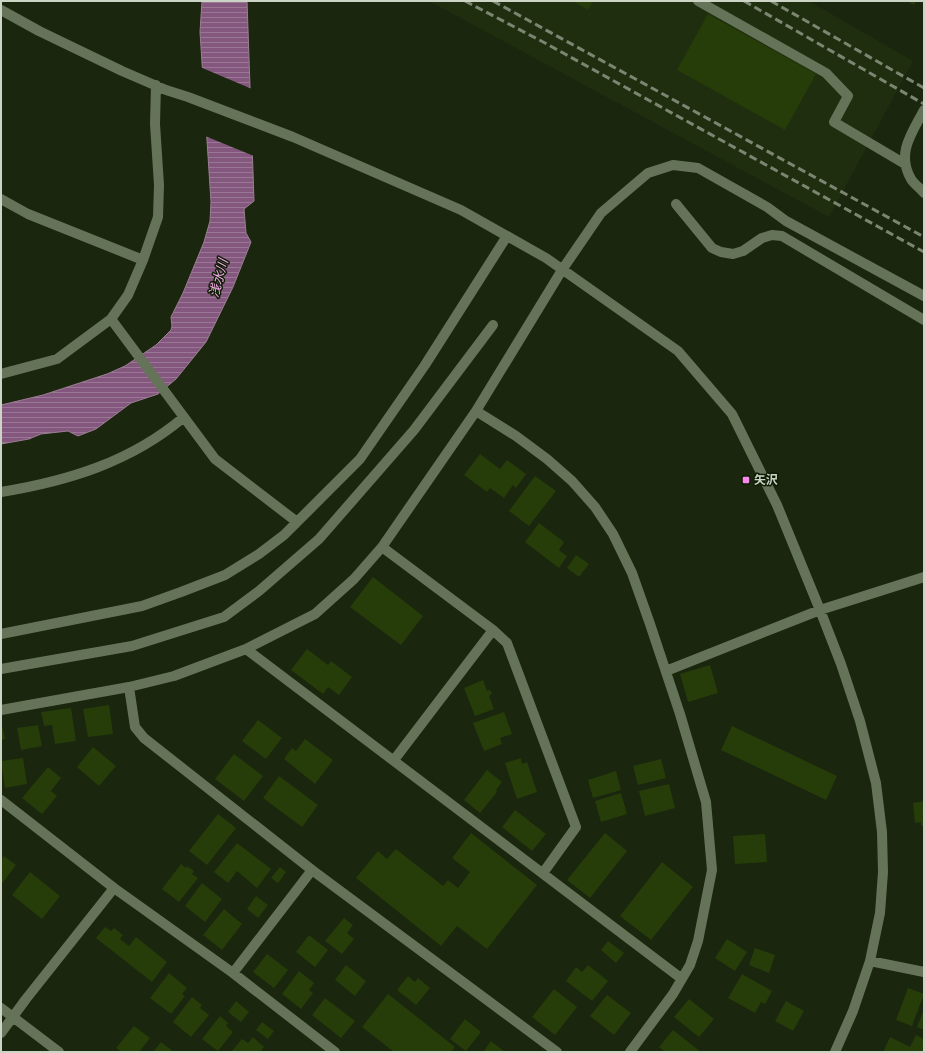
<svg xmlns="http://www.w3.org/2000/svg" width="925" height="1053" viewBox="0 0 925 1053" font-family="'Fira Sans','Noto Sans JP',sans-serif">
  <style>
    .built { fill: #1f2e0f }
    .water { fill: url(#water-rules); stroke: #9a7e93 }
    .pier { fill: #1a260d }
    .building { fill: #263d0a }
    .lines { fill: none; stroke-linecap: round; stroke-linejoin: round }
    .minor { stroke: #657458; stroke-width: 10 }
    .rail { stroke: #7b8571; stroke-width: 3; stroke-dasharray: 8 4; stroke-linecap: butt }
    .poi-dot { fill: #f888eb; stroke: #101c05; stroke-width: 1.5 }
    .labels { text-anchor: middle; stroke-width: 3; stroke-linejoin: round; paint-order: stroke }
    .poi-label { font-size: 12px; font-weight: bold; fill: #ccd5c5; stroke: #101c05; text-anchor: start }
    .water-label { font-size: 13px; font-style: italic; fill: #f3aee9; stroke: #101c05 }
  </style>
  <defs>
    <pattern id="water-rules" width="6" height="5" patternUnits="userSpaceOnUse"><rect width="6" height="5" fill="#84587e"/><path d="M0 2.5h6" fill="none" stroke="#9a7794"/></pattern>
  </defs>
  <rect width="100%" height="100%" fill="#1a260d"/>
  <path class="built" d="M429,1h380l104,60 -84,156z"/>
  <path class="water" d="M202,1h45l7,200 -10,8 2,24 5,9 -18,45 -27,55 -30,37 -18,15 -27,9 -35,26 -18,7 -10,-5 -27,3 -12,5 -28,5v-39l42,-10 64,-21 18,-8 31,-21 15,-15 1,-4 -1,-9 12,-24 21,-51 6,-21 1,-19 -11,-170z"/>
  <path class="pier" d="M200,67l52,22 2,67 -49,-20z"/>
  <path class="building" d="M573,1h20l-5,9z
    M907,1h9l-2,4z
    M708,14l108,60 -31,56 -108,-60z
    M480,454l20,15 7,-9 19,14 -10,14 -3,-3 -9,13 -14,-10 -3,4 -23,-17z
    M535,476l21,15 -27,35 -20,-15z
    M539,523l25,19 -5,8 8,6 -8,12 -34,-26z
    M576,555l13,9 -10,13 -12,-9z
    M373,577l50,39 -22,29 -51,-38z
    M307,649l21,16 3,-4 21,16 -13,18 -11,-8 -5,7 -32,-24z
    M710,665l8,28 -30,9 -8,-28z
    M483,680l4,11 3,-1 2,4 -3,2 5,13 -19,7 -11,-28z
    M109,705l4,29 -25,3 -5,-28z
    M71,708l5,33 -21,3 -3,-19 -8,1 -3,-14z
    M504,712l8,22 -12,4 2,6 -18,7 -11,-28z
    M258,720l24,18 -16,21 -24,-18z
    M38,725l4,21 -21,4 -4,-22z
    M732,726l105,50 -11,24 -105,-50z
    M3,728l2,11 -4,1v-11z
    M305,739l28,21 -18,24 -31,-25 8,-11 4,3z
    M93,747l23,19 -17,20 -22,-19z
    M234,754l29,22 -19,25 -29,-22z
    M23,758l4,26 -22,4 -4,-27z
    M521,758l1,6 5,-2 10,30 -20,7 -12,-36z
    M661,759l5,19 -28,7 -5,-19z
    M48,767l13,11 -10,13 6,5 -15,18 -20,-16z
    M487,770l15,12 -6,8 1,2 -17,21 -16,-13z
    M616,771l5,19 -28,8 -5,-18z
    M279,776l39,29 -16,22 -39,-29z
    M669,784l6,24 -30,8 -6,-25z
    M621,793l6,21 -26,8 -6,-21z
    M924,801v24l-3,1v-4l-6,1 -2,-20z
    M515,810l31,24 -14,17 -30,-24z
    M218,814l18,14 -29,37 -18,-14z
    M471,833l66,52 -50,64 -30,-23 -16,20 -85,-68 22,-27 9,8 9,-10 47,37 5,-6 10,8 12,-16 -18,-14z
    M605,833l22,18 -37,47 -23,-18z
    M765,834l2,28 -32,2 -2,-28z
    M237,843l34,26 -14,19 -20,-17 -9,12 -14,-11z
    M4,856l12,9 -15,20v-25z
    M662,862l31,25 -42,53 -31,-24z
    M181,864l5,4 1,-2 7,5 -2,3 6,4 -19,24 -17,-13z
    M280,867l6,5 -8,11 -7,-5z
    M30,872l30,24 -18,23 -30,-24z
    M202,883l20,16 -17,23 -20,-16z
    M256,896l12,9 -10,13 -11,-9z
    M224,909l18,15 -20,26 -19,-15z
    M344,918l9,7 -6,8 7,6 -12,15 -17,-13z
    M105,927l6,4 3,-3 9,7 -3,4 9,7 7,-9 31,25 -15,20 -56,-44z
    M309,935l19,15 -13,17 -19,-15z
    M727,939l20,13 -12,19 -20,-13z
    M608,941l16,12 -8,10 -15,-13z
    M755,948l20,7 -6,18 -20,-8z
    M267,954l21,16 -14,18 -21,-16z
    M346,965l20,16 -11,15 -20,-16z
    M588,965l20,16 -16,20 -26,-20 10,-14 6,5z
    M299,971l15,12 -5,7 4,3 -12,16 -19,-15z
    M169,973l18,15 -5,6 3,2 -14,18 -21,-16z
    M742,974l30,17 -7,13 -4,-2 -6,11 -27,-15z
    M408,976l7,6 3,-4 12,10 -14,17 -19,-15z
    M908,988l16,6 -12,32 -16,-6z
    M554,989l23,18 -22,28 -23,-18z
    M388,994l67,53 -4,5h-57l-32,-25z
    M607,995l24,18 -17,22 -24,-19z
    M192,997l10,8 -2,3 9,7 -18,22 -18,-15z
    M325,998l30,23 -14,17 -29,-23z
    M689,999l25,20 -15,18 -25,-20z
    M236,1001l13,11 -8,10 -13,-10z
    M786,1001l18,10 -11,20 -18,-10z
    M924,1009v21l-7,-3z
    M220,1016l8,7 -2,3 7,6 -15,19 -16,-12z
    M465,1019l16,13 -15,19 -16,-12z
    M262,1022l12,9 -6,8 -12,-9z
    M134,1026l16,12 -11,14h-18l-5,-4z
    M673,1030l28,22h-36l-6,-5z
    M916,1035l8,4v13h-41l7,-15 20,10z
    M253,1037l11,10 -4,5h-29l11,-13 6,4z
    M491,1041l14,11h-22z
    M161,1042l13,10h-21z"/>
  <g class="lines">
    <path class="minor" d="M698,1l128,72 22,23 -14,26 71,42
      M1,10l38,21 83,40 44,19 22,7 105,40 168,73 85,48 132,93 54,63 45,91 43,105 21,54 19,57 16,62 6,49 1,40 -3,41 -10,48 -17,50 -18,41
      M924,110c-12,23 -28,43 -13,69 3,5 9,9 13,14
      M1,199l27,15 115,46
      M676,204l36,44 9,4 12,2 10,-3 19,-13 10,-3 10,1 142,84
      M111,319l104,140 82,63
      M1,374l56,-15 54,-40 17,-24 15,-35 15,-43 1,-32 -4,-61 1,-39
      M476,411l40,25 31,23 25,22 23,26 18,27 19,39 18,51 30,90 26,88 6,68 -14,71 -8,24 -17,29 -43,58
      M1,492c67,-11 130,-30 183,-75
      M382,547l111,83 14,13 69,184 -33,46
      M1,634l141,-28 39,-14 44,-17 34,-21 25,-19 76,-76 65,-94 82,-129
      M246,649l69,-35 39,-35 28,-32 94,-136 86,-141 39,-57 47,-40 25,-8 25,3 69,39 19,14 138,75
      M1,669l131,-23 92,-29 35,-26 60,-52 95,-109 79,-105
      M666,671l154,-61 104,-33
      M129,687l45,-11 72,-27 436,330
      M1,710l128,-23 6,40 9,11 168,132 245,182
      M394,760l99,-130
      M1,800l113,88 119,85 102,79
      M870,961l54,11
      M233,973l79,-103
      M1,1008l58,44
      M1,1033l25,-34 88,-111"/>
    <path class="rail" d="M465,1l80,42 379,209
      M493,1l431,236
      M744,1l180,103
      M771,1l153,87"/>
  </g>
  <rect class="poi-dot" x="742" y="476" width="8" height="8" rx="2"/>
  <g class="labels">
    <g class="poi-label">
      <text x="754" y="484">矢沢</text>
    </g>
    <g class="water-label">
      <text transform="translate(218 278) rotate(-75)" y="5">浅水川</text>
    </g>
  </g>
  <rect width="925" height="1053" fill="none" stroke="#ccd5c5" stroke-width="4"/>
</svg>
